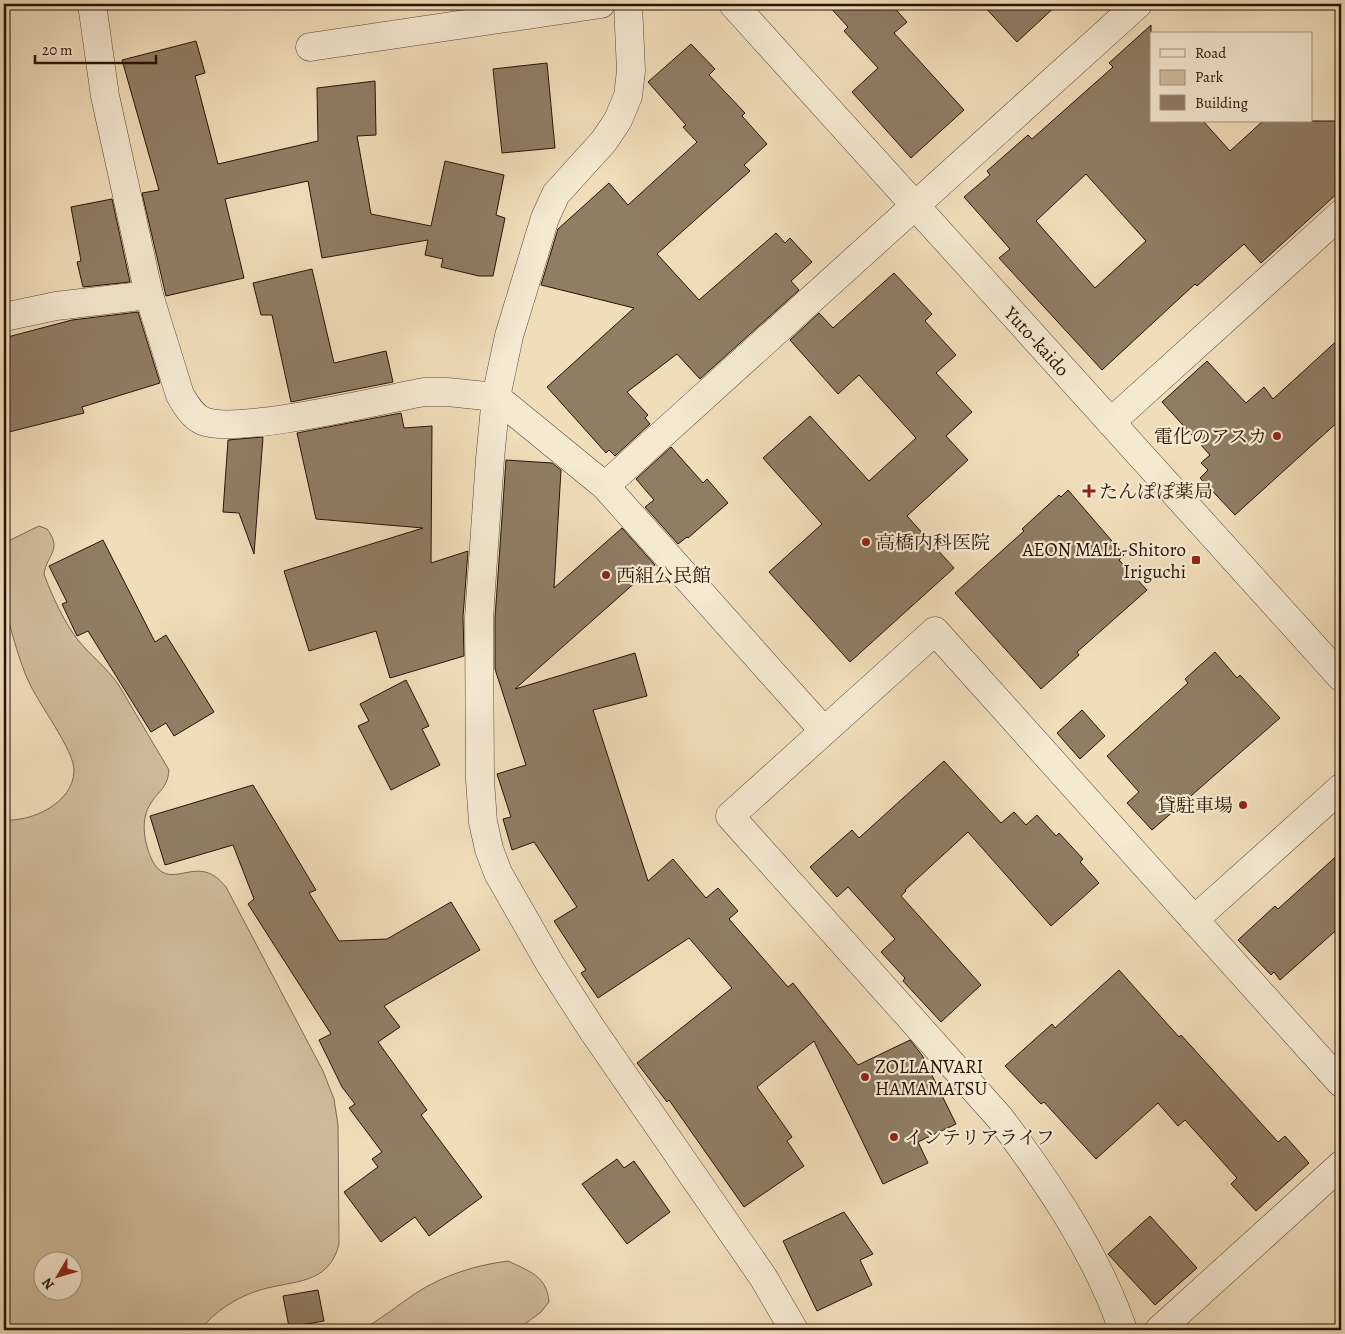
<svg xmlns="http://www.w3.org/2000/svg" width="1345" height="1334" viewBox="0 0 1345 1334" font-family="Alegreya,'Noto Serif JP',serif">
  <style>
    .green { fill: #cebb9b; stroke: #7a6850; fill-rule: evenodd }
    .building { fill: #8f7d64; stroke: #261406; fill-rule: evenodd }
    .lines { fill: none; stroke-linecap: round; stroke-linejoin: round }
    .minor-casing { stroke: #584633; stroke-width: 29 }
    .minor { stroke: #f5e9d2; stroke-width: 28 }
    .poi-dot { fill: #8f2418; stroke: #f5e9d2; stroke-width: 2 }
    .labels { text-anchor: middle; stroke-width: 4.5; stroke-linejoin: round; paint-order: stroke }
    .street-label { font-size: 19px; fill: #261406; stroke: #f5e9d2 }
    .poi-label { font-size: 19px; fill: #261406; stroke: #f5e9d2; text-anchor: start }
  </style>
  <rect width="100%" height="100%" fill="#f0ddba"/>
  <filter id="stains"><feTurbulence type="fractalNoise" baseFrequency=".004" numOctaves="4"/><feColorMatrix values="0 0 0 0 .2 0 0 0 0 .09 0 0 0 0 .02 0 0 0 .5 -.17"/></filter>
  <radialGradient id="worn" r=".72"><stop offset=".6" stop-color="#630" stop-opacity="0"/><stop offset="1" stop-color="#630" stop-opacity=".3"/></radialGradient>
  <path class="green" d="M39,526l8,3c16,21 0,25 -3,45 8,22 20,48 34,66 13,16 28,27 40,44l51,86c-2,19 -9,19 -18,33 -11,16 -7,38 0,55 14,30 33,9 54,14 9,2 15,8 21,15l97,184 11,28 4,26 1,119c-10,41 -45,36 -79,46 -23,7 -45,21 -60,40h-189l-7,-22v-488c28,2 69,-17 70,-49 1,-20 -37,-69 -46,-91 -9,-19 -23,-67 -24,-88 -1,-16 0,-33 0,-49zM42,1262h30v30h-30z
    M508,1261c21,10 39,15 41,41l-8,10 -24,18h-156c19,-10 37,-25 55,-37 28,-18 60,-28 92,-32z"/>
  <path class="building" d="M827,4h64l16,18 -13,11 70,77 -53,48 -59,-66 26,-24 -34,-37 4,-4z
    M982,4h76l-41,38z
    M1151,25v96h52l27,30 33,-30h78v69l-80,73 -17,-19 -47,42 -2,-2 -93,86 -103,-112 11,-9 -46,-52 26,-22 -3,-4 41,-36 4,4 81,-72 -4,-4zM1086,174l60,67 -51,47 -59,-67z
    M196,41l9,32 -10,3 23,88 100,-23 -1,-53 58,-7 1,54 -19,1 14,78 60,12 14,-65 59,14 -8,40 9,3 -12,58h-14l-38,-9 2,-8 -18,-4 3,-15 -106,18 -14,-77 -83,18 19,79 -78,18 -24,-103 17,-3 -37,-130z
    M691,44l24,25 -6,6 36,38 -3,3 25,28 -23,21 6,6 -93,83 42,46 77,-67 9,10 5,-5 22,24 -21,19 8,9 -99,89 -23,-25 -50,38 21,23 -3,3 5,6 -35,32 -6,-6 -3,3 -59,-66 87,-79 -93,-23 17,-56 51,-46 19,22 69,-63 -14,-15 3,-2 -38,-43z
    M547,63l8,85 -53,5 -9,-84z
    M112,199l18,83 -47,5 -6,-25 4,-1 -10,-54z
    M312,269l22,94 52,-12 7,31 -102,20 -19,-87h-11l-8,-32z
    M894,273l38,41 -7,7 31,34 -20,18 36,39 -26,24 22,24 -61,56 47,52 -104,94 -81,-90 53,-48 -59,-66 47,-42 59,65 47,-43 -57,-63 -21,19 -48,-54 29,-27 14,15z
    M138,312l22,71 -78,24 2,6 -75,19 -5,-20v-74l68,-18z
    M1341,337v82l-106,96 -35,-37 8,-8 -7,-7 9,-8 -48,-53 45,-41 39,42 18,-16 9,12z
    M401,413l3,15 28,-2 -1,137 37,-12 -5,66 1,39 -74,22 -14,-47 -67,20 -25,-80 139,-43 -107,-9 -19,-86z
    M263,437l-9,117 -15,-41 -16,-1 5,-72z
    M671,447l32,36 4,-4 21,24 -40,35 -1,-1 -9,7 -33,-37 9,-7 -18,-21z
    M506,460l46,3 9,7 -7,118 68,-60 33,37 -140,124 120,-36 12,43 -54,14 55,171 25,-22 33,39 12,-10 20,23 -9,8 59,68 5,-4 65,82 52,-25 12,15 34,69 -38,18 10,21 -45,21 -69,-143 -57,46 35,50 -5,4 17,25 -60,41 -75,-107 -2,2 -30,-39 95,-75 -43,-50 -91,60 -17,-25 5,-3 -32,-49 23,-14 -43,-65 -22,8 -9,-31 8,-2 -14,-43 29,-9 -31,-96v-51z
    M1068,490l56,65 -5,5 28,30 -70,62 2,3 -38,34 -86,-96 69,-62 -2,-2 37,-34 2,2z
    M103,540l52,102 11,-7 48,77 -40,24 -8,-13 -15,9 -63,-101 -11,5 -15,-32 5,-2 -18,-36z
    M1215,652l22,26 3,-3 40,43 -128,112 -25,-27 12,-11 -32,-36 81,-73 -3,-4z
    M406,680l23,46 -7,3 18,36 -49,25 -33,-64 11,-5 -9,-17z
    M1082,710l23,26 -25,23 -23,-26z
    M944,761l57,62 13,-11 12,13 11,-10 19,21 3,-3 24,26 -3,3 19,21 -48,43 -83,-94 -63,58 1,1 -5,5 80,89 -40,37 -38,-41 2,-3 -24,-26 14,-13 -47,-52 -11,10 -27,-30 42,-37 7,8z
    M253,785l63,105 -7,3 30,48 48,-2 64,-37 29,48 -96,56 16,21 -22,15 49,68 -6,5 61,82 -53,39 -14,-19 -34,25 -37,-50 34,-25 -6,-8 10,-7 -33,-44 6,-4 -13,-17 -23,-47 12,-6 -83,-130 6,-5 -21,-54 -68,20 -15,-49z
    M1341,852v74l-61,54 -6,-8 -3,3 -33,-35 37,-34 3,3z
    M1119,970l60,67 2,-2 97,107 7,-6 24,27 -53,48 -25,-27 6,-6 -52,-58 -7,6 -20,-23 -62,56 -52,-57 -3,2 -36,-38 47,-42 3,4z
    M617,1159l7,9 10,-7 36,51 -43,32 -45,-60z
    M844,1212l29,42 -13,6 12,25 -55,26 -34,-70z
    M1150,1216l47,52 -42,37 -47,-51z
    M318,1290l6,31 -35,6 -6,-31z"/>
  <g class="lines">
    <g class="minor-casing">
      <g id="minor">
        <path d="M92,4l13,92 44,199"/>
        <path d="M628,4l3,67 -3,25 -10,24 -14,21 -48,53 -11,24 -36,118 -13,61 -6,62 -11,159 1,162 3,42 6,27 9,24 52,91 41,64 172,249 31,53"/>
        <path id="s1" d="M733,4l608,673"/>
        <path d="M310,47l291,-43"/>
        <path d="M4,317l52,-11 93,-11 31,100c6,10 12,21 23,26 34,14 178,-21 221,-29h23l49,5 109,89 219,245"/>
        <path d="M1111,422l230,-208"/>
        <path d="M605,486l533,-482"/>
        <path d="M1194,920l147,-132"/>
        <path d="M1123,1330c-27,-78 -74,-146 -123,-212l-270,-302 205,-185 406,452"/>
        <path d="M1159,1330l182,-165"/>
      </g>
    </g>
    <use href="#minor" class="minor"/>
  </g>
  <g class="poi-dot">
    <circle cx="1277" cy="436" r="5"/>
    <path d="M1086.5 483.5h5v5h5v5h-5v5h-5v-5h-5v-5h5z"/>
    <circle cx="866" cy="542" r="5"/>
    <rect x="1191" y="555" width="10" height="10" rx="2.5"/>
    <circle cx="606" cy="575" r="5"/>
    <circle cx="1243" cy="805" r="5"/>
    <circle cx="865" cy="1077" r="5"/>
    <circle cx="894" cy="1137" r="5"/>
  </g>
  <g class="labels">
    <g class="street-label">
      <text dy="7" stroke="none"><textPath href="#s1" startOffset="454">Yuto-kaido</textPath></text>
    </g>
    <g class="poi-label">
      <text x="1267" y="443" text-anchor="end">電化のアスカ</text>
      <text x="1099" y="498">たんぽぽ薬局</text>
      <text x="876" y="549">高橋内科医院</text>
      <text x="1186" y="556" text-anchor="end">AEON MALL-Shitoro<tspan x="1186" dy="22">Iriguchi</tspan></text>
      <text x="616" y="582">西組公民館</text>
      <text x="1233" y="812" text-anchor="end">貸駐車場</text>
      <text x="875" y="1073">ZOLLANVARI<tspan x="875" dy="22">HAMAMATSU</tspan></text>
      <text x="904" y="1144">インテリアライフ</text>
    </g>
  </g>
  <rect width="1345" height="1334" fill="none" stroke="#f0ddba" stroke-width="20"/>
  <rect x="5" y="5" width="1335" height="1324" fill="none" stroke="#261406" stroke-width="2.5"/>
  <rect x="10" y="10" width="1325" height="1314" fill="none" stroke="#261406"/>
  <rect x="1150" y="32" width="162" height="90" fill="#f5e9d2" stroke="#a29480"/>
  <rect x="1160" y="49" width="25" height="8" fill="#f5e9d2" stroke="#a29480"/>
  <text x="1195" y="58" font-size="15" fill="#261406">Road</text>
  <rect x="1160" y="70" width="25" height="15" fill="#cebb9b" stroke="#a29480"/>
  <text x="1195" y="82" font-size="15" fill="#261406">Park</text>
  <rect x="1160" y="95" width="25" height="15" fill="#8f7d64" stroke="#a29480"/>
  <text x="1195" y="108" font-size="15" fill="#261406">Building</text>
  <g transform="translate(58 1276) rotate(232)"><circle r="24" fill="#f5e9d2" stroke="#a29480"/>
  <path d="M0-4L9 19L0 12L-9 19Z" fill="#8f2418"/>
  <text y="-8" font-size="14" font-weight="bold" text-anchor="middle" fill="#261406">N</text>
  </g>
  <path d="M35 55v8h121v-8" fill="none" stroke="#261406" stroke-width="2.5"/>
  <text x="42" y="55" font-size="15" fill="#261406" stroke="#f5e9d2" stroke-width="4" paint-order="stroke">20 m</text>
  <rect width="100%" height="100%" filter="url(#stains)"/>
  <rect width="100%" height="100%" fill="url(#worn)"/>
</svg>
